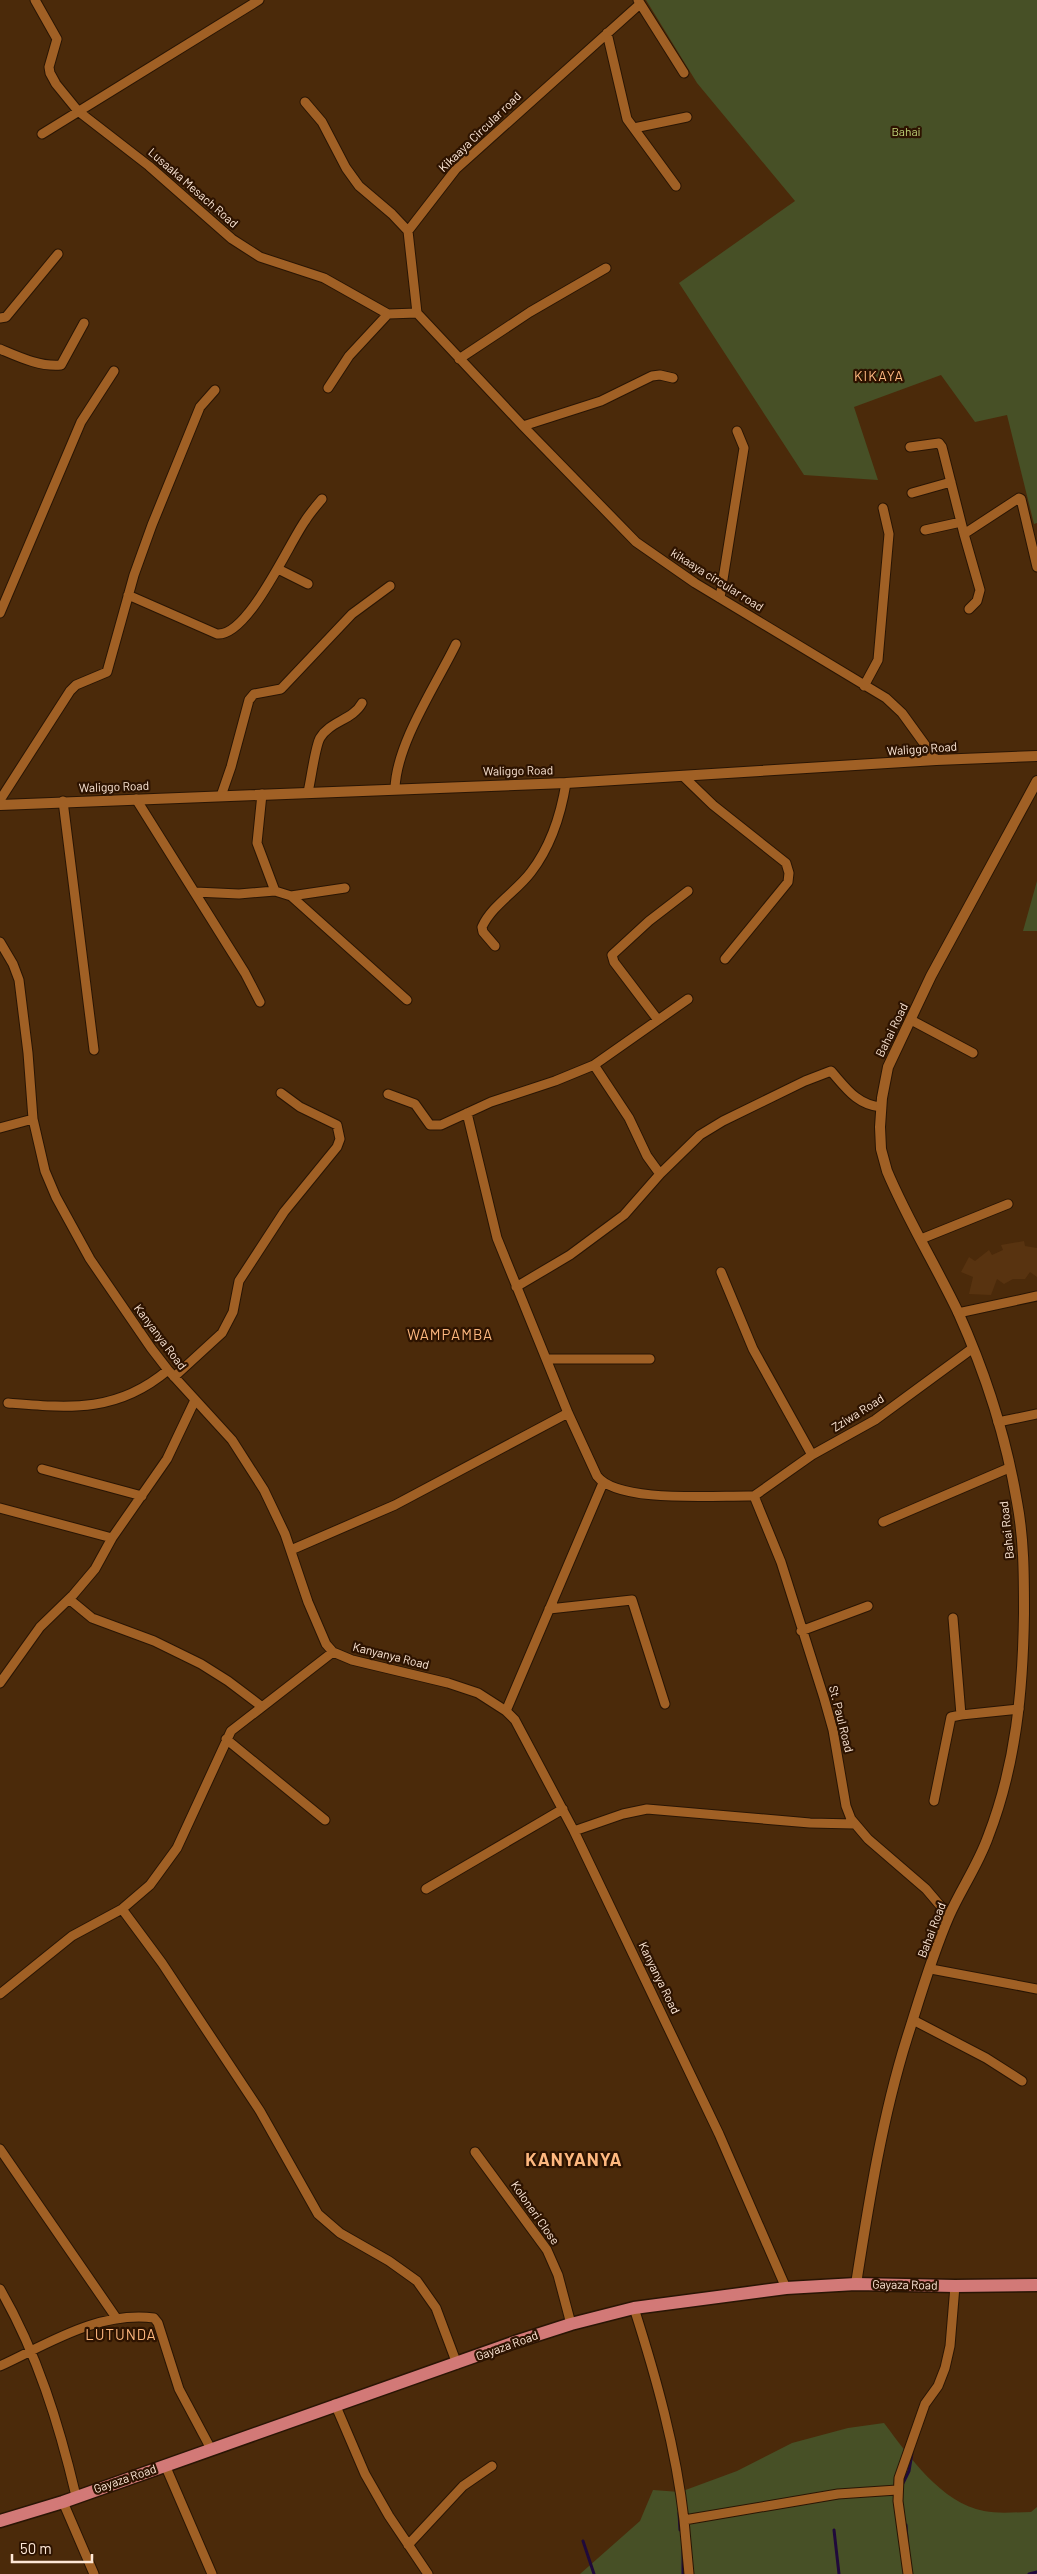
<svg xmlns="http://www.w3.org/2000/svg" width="1037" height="2574" viewBox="0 0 1037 2574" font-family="Barlow,sans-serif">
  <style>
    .built { fill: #583310 }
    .green { fill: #475026 }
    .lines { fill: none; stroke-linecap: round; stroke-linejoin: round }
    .stream { stroke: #200a3b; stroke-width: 3 }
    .minor-casing { stroke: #291504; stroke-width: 11 }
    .tertiary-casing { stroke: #291504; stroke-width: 12 }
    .primary-casing { stroke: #291504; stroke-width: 15 }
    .minor { stroke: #a06025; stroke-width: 9 }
    .tertiary { stroke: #a06025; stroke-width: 10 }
    .primary { stroke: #d27977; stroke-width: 12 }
    .labels { text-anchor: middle; stroke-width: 4.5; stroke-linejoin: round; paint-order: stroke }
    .street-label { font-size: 12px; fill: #fee8d7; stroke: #2d1300 }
    .park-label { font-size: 12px; fill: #bed277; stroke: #2d1300 }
    .neighbourhood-label { font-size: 14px; letter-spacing: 1px; fill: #feb87f; stroke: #2d1300 }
    .quarter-label { font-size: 15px; letter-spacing: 1px; fill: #feb87f; stroke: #2d1300 }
    .district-label { font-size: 18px; font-weight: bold; letter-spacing: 1px; fill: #feb87f; stroke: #2d1300 }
  </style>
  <rect width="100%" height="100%" fill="#4b2a0a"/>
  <path class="built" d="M1024,1241l1,5 12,2v29l-7,-5 -5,7h-12l-9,5 -7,-5 -6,16 -22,-1 4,-17 -12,-5 8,-15 6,4 14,-11 3,5 11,-5 -2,-5z"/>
  <path class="green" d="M646,0h391v523l-3,1 -27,-109 -32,7 -34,-47 -87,32 24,73 -74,-5 -125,-192 116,-82 -98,-118z
    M1037,881v50h-14z
    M884,2423c25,33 57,80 100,88 15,3 32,1 47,1l6,-5v67h-457l60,-53 13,-31 27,2 57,-21 55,-28 56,-15z"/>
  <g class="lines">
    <path class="stream" d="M902,2485l7,-14 3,-18
      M679,2513l1,17
      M906,2525l1,14
      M834,2530l5,44
      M583,2541l11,33
      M683,2550v24
      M1029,2574l8,-2"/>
    <g class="minor-casing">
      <path id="minor" d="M35,0l22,39 -8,28 1,6 6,11 22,27 71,55 83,73 28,18 64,21 64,36 29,-1
        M638,0l46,73
        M607,33l20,86 49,67
        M305,102l17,20 24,46 13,18 33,28 16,17
        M634,128l53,-11
        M42,134l217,-134
        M417,313l106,113 113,116 59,41 191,115 16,15 34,47
        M417,313l-9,-82 48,-62 184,-165
        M0,318l6,-1 52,-63
        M0,349c19,8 40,18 61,16l23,-42
        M459,359l71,-47 76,-44
        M328,388l21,-32 39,-42
        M523,426l78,-25 51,-25 8,-1 13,3
        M910,447l29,-4 3,4 22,87
        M912,493l39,-11
        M925,530l36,-8
        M278,569l30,15
        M128,595l89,39c31,3 71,-89 88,-113 5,-8 11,-15 17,-22
        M720,598l24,-150 -7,-17
        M969,609l8,-8 3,-11 -16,-56 55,-36 2,1 16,68
        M0,613l81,-191 33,-51
        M864,686l14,-26 11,-126 -6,-26
        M683,776l30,29 73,58 3,10 -1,9 -63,77
        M395,789c1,-45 41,-104 61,-145
        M308,792c3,-12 7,-45 12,-54 10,-17 33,-18 42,-35
        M262,794l-5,49 18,48
        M221,796l10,-29 18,-67 5,-6 27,-5 71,-75 38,-28
        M136,799l109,174 15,29
        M0,800l70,-109 6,-6 31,-13 27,-97 18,-50 48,-118 15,-17
        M63,801l31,249
        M195,892l44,2 36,-3 16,5 116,104
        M291,896l54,-8
        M0,942l13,22 6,16 9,73 5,66 12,52 11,26 34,62 61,89 17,22 64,70 32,50 21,44 23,68 18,42 7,8 19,8 96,23 30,10 28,18 9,9 59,111 145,303 67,154
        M495,946l-12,-14 -1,-5c10,-22 35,-36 49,-55 20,-26 30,-58 35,-89
        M658,1020l-44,-58 -2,-7 37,-34 39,-30
        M911,1020l62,33
        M594,1065l35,53 18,38 13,18
        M388,1094l27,10 15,21h11l50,-23 64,-21 39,-16 94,-66
        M467,1113l30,125 71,175 29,63c21,28 122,19 157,20
        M0,1128l33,-9
        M921,1239l87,-35
        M721,1272l32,77 59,106
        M516,1287l54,-32 54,-40 36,-41 40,-39 23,-14 82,-40 26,-10c15,17 26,34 50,36
        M958,1313l79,-17
        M547,1359h103
        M174,1377l48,-44 11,-21 6,-31 45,-69 53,-65 3,-8 -3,-14 -37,-18 -19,-14
        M8,1403c62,5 109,10 160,-33
        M998,1422l39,-8
        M42,1469l100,27
        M754,1496l27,66 43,136 9,32 13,76 5,13 17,20 58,50 23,27
        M754,1496l58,-41 63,-35 98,-72
        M0,1508l112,30
        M883,1522l126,-54
        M291,1550l104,-45 173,-92
        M69,1599l23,19 62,23 47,23 27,17 33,25
        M549,1609l83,-9 33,104
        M953,1618l8,97 58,-6
        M801,1631l67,-25
        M0,1683l40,-56 33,-32 22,-26 17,-31 55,-79 28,-59
        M506,1711l97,-228
        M226,1739l99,81
        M934,1801l17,-84 10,-2
        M574,1831l49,-17 24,-5 163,14 44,1
        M426,1889l137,-80
        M122,1909l40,54 98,148 58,103 22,19 49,28 28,20 19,27 21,56
        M931,1969l106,20
        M0,1994l72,-58 50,-27 28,-24 27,-37 54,-117 102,-79
        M913,2020l73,38 36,23
        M0,2149l117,170
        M475,2152l72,98 11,25 13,49
        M0,2289c37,64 59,135 76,207
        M634,2308c22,69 42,140 50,212l154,-26 59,-4
        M0,2366c48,-22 98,-55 154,-48l4,5 21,66 32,60
        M335,2404l30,70 24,42 39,58
        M165,2465l47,109
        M63,2502l31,72
        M684,2520l5,54
        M408,2545l55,-59 29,-20
        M908,2574l-10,-73 1,-23 26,-74 13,-18 7,-18 5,-22 5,-60"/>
    </g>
    <g class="tertiary-casing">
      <path id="tertiary" d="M0,805l566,-22 370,-23 101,-4
        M856,2284c13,-83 26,-166 51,-246 13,-41 25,-83 42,-122 12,-27 29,-51 39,-79 28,-72 35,-147 36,-224 0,-37 0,-74 -7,-111 -11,-65 -32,-130 -59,-190 -23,-48 -51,-93 -71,-141l-6,-22 -1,-22 2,-29 6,-31 43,-91 106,-195"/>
    </g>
    <g class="primary-casing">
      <path id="primary" d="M0,2521l63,-19 452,-160 56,-18 63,-16 152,-20 70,-4 99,2 82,-1"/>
    </g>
    <use href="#minor" class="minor"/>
    <use href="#tertiary" class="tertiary"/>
    <use href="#primary" class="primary"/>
  </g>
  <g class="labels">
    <g class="street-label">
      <text transform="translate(480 132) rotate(-44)" y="4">Kikaaya Circular road</text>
      <text transform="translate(193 188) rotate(41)" y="4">Lusaaka Mesach Road</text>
      <text transform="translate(717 580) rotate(32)" y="4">kikaaya circular road</text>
      <text transform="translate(922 749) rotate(-4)" y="4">Waliggo Road</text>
      <text transform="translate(518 771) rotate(-1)" y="4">Waliggo Road</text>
      <text transform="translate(114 787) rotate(-2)" y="4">Waliggo Road</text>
      <text transform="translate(892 1030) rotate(-64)" y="4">Bahai Road</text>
      <text transform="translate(160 1337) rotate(53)" y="4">Kanyanya Road</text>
      <text transform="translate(858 1413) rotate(-32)" y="4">Zziwa Road</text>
      <text transform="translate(1007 1530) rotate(-96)" y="4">Bahai Road</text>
      <text transform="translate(391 1656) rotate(14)" y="4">Kanyanya Road</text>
      <text transform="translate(841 1719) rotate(76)" y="4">St. Paul Road</text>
      <text transform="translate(932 1930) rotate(-69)" y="4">Bahai Road</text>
      <text transform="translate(659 1978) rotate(64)" y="4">Kanyanya Road</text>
      <text transform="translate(535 2213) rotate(55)" y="4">Koloneri Close</text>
      <text transform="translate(905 2285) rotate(1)" y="4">Gayaza Road</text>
      <text transform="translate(507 2346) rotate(-20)" y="4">Gayaza Road</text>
      <text transform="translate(125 2479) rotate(-19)" y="4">Gayaza Road</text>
    </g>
    <g class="park-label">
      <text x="906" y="136">Bahai</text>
    </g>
    <g class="neighbourhood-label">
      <text x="879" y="381">KIKAYA</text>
    </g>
    <g class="quarter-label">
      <text x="450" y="1340">WAMPAMBA</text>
      <text x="121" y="2340">LUTUNDA</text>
    </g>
    <g class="district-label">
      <text x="574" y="2166">KANYANYA</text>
    </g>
  </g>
  <path d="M12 2554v8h80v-8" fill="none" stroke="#fee8d7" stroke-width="2.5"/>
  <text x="20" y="2554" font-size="15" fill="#fee8d7" stroke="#2d1300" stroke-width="4" paint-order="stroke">50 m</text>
</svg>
